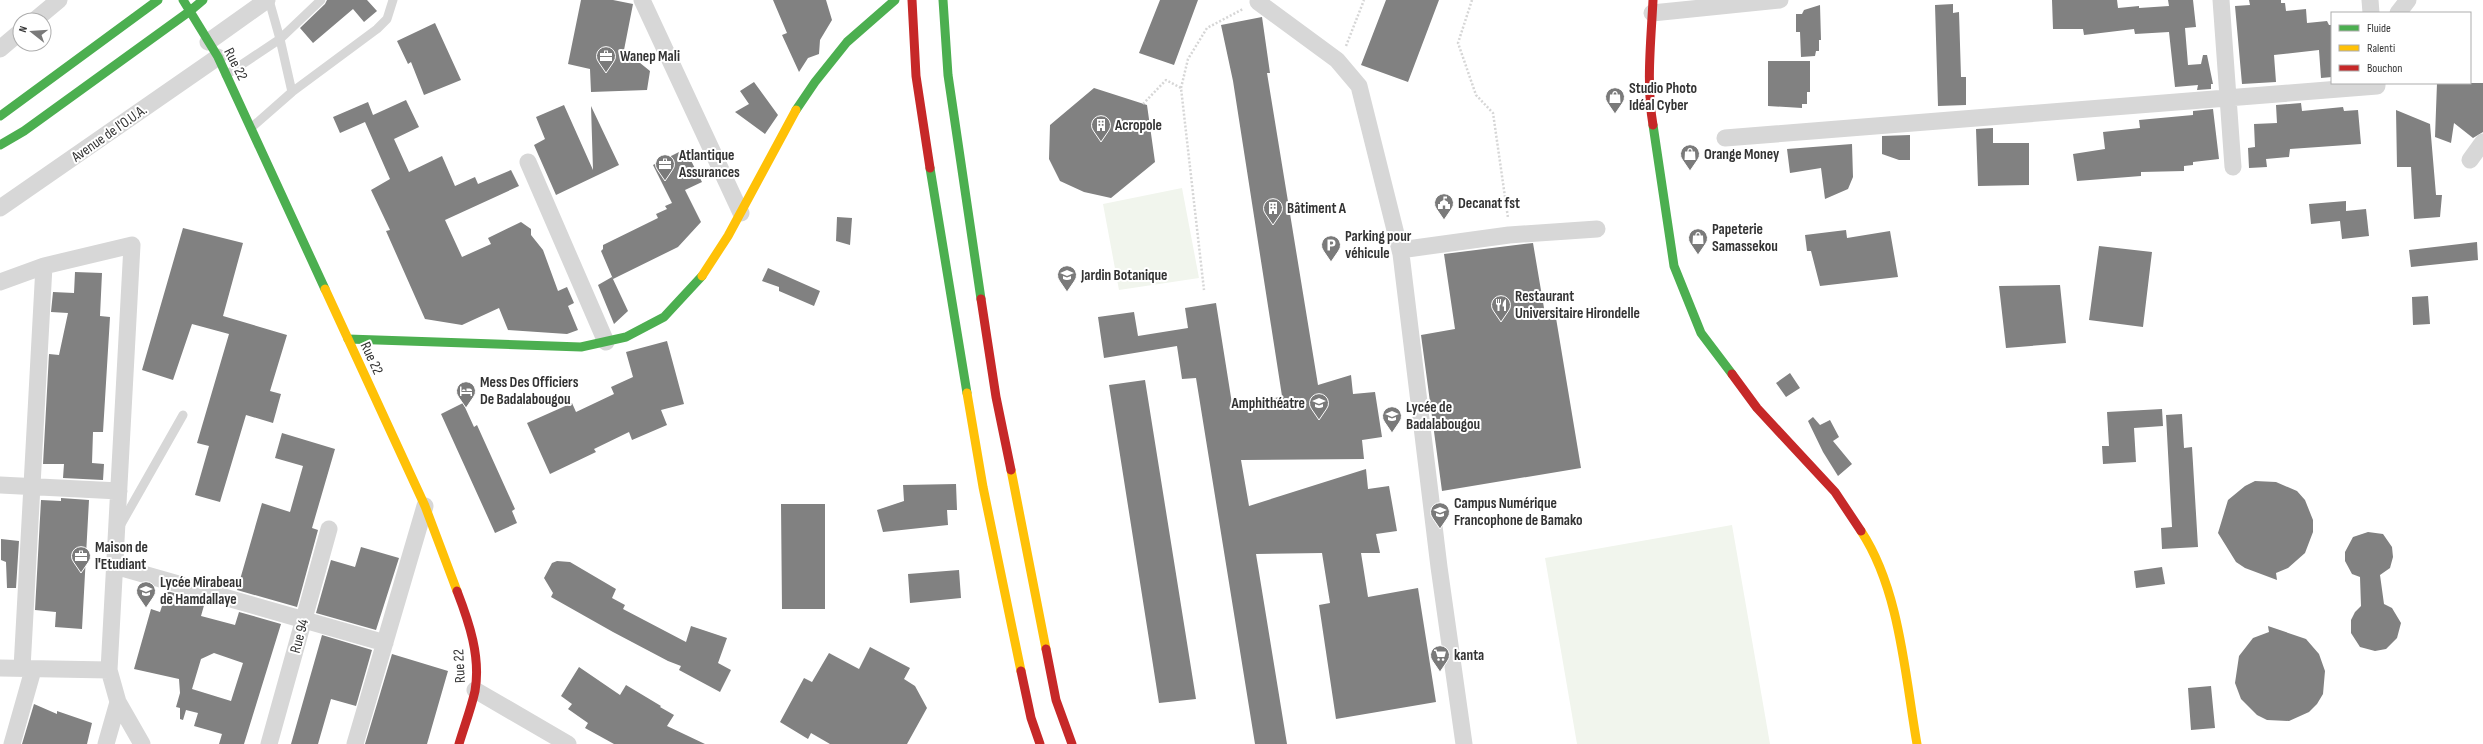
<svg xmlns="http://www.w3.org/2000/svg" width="2483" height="744" viewBox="0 0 2483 744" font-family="'Sofia Sans Condensed',sans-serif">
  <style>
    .green { fill: #f1f5ed }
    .building { fill: #818181; fill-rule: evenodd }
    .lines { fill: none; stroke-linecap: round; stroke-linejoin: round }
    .path { stroke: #d6d6d6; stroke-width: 2.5; stroke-dasharray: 2 2; stroke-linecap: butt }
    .lane { stroke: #d7d7d7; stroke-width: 9 }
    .street { stroke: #d7d7d7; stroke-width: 17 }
    .fast { stroke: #4caf50; stroke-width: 9 }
    .slow { stroke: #ffc107; stroke-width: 9 }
    .jam { stroke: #c62828; stroke-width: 9 }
    .labels { text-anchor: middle; stroke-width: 4; stroke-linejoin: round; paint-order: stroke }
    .poi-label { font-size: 15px; font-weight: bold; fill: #333; stroke: #fff; text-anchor: start }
    .street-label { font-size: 15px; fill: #333; stroke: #fff }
  </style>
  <rect width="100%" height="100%" fill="#fff"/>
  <path class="green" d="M1182,188l17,90 -80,12 -16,-86z
    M1732,525l38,219h-193l-32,-186z"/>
  <path class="building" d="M327,0h40l10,11 -13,11 -11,-13 -40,34 -13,-15 25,-24z
    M581,0h32l20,4 -9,46 26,21 -3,19 -56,2 -1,-23 -22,-5z
    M773,0h53l6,20 -12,20 -1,14 -11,4 -9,14 -17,-37 5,-2z
    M1160,0h38l-24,65 -35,-12z
    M1386,0h53l-31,82 -47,-17z
    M2052,0h65l1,8 21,-2v2l30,-2 -1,-6h25l3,27 -11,1 3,37 13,-1 2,-9h4l6,29h-2v5l-14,1 1,-5 -23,2 -6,-55 -34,2 -1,-5 -50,6 -1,-6h-30z
    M2249,0h32v3h4l1,8 20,-2 1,14 20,-2 2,4h3v52l-11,1 -2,-28 -45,5 2,27 -34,2 -7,-78 15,-1z
    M1953,4v9l6,-1 2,65h5v28l-28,1 -3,-101z
    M1820,5l1,35h-2v11h-3l-1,5 -14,1 -1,-25h-4v-18h6l2,-4z
    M1262,17l8,56h-3l51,312 33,-10 2,19 22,-2 7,45 -20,3 2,19 -123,1 8,46 117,-37 2,20 21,-3 8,45 -21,3 4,19h-19l7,44 50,-9 18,114 -100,17 -17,-114 11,-2 -8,-50 -66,1 31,190h-32l-59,-366 -14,1 -5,-33 -73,12 -6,-41 36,-5 4,24 50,-8 -3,-20 31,-5 17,107 49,-14 -49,-315 -12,-56z
    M435,23l26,57 -37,15 -13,-33 -3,2 -11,-23z
    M1768,61h42v31h-3v12h-5v4l-34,-2z
    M754,82l24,33 -13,19 -30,-22 14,-8 -9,-13z
    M2437,83h46v49l-10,6 -19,-15 -3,20 -16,-6z
    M1094,88l53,17 8,57 -44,36 -27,-6 -24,-11 -11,-22 1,-34z
    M406,100l13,27 -25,12 15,33 33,-16 13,30 20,-9 3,7 33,-14 8,16 -74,34 17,37 29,-13 -3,-6 33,-16 10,7v6l12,15 15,41 9,-4 7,16 -6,3 10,24 -11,4 -59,-4 -9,-22 -37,17 -37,-6 -39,-88 4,-1 -19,-40 19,-11 -25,-57 -25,11 -7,-16 35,-15 5,13z
    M2301,103l1,8 41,-4 1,4 14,-1 3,34 -71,5 -1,8 -23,2 1,8 -18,1 -1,-20 7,-1 -1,-23 23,-1 -1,-18z
    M564,105l29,65 -2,-64 28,59 -63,30 -22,-50 11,-6 -9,-22z
    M2213,109l6,50 -26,3v3l-9,1v5l-43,1v4l-64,5 -4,-27 32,-5 -2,-17 37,-4 -1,-8 54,-5v-4z
    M2396,110l34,14 6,71h6l-2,22 -26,2 -3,-52h-14z
    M1993,128v15h36v42l-51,1 -2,-57z
    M1910,135v25h-11l-17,-6v-18z
    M1852,144l1,33 -5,12 -23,10 -4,-31 -31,5 -3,-24z
    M685,149l17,33 -17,8 16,32 -23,25 -65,32 -12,-28 2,-2v-4l55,-27 -2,-4 11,-5 -2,-3 7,-3 -19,-38z
    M2346,201v10l20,-2 3,27 -27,3 -2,-18 -29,3 -2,-20z
    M837,217l15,1 -2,27 -14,-4z
    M183,228l60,15 -20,73 64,19 -17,56 11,3 -8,29 -27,-8 -26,87 -25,-7 14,-49 -12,-3 32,-109 -37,-10 -19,56 -31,-10z
    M1846,230l1,8 43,-7 8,46 -78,9 -9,-35h-4l-2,-16z
    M2477,242l1,18 -67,7 -2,-17z
    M1533,243l12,71 10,-2 26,156 -139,23 -21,-156 34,-6 -11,-75z
    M2099,246l53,6 -9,75 -54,-7z
    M768,268l52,23 -6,15 -35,-15v-4l-17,-6z
    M75,272l27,1 -2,43 10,1 -7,115h-10l-1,31 12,1 -1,16 -40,-2 1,-14h-21l6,-110 10,1 9,-42 -17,-1 2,-20 21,1z
    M612,277l16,34 -14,13 -16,-39z
    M2060,285l6,58 -60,5 -7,-62z
    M2428,296l2,28 -17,1 -1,-28z
    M667,341l17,63 -23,6 6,15 -35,15 -3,-8 -35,17 2,3 -46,22 -23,-51 45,-20 4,9 38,-18 -3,-7 22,-10 -7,-25z
    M1790,373l10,15 -14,9 -10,-14z
    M1145,380l51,319 -37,4 -50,-318z
    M463,403l11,24 3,-2 38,84 -3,2 5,12 -22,10 -54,-119z
    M2162,409l1,17 -29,2 2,34 -33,2 -1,-18h7l-2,-34z
    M2182,414l2,34 8,-1 6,100 -36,2 -1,-21 11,-1 -6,-112z
    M1813,417l7,8 10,-5 9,17 -6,4 19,23 -14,12 -15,-24 -15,-31z
    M282,433l53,16 -23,79 6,2 -21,77 -60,-17 25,-87 28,9 13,-46 -28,-8z
    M2255,481l21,1 21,9 8,9 8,20v12l-8,21 -17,15 -12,5 1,7 -32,-12 -9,-6 -18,-29 10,-33 17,-14z
    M956,484l1,26h-10l1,15 -65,7 -6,-22 27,-9 -1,-16z
    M61,498l28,2 -7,129 -27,-2 1,-15 -21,-2 6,-110 20,1z
    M781,504h44v105h-43z
    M2368,532l15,2 9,13 1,10 -3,11 -10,7 4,29 8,4 9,15 -4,15 -11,11 -11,2 -15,-4 -9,-14v-13l4,-8 6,-6 -1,-29 -8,-3 -7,-13v-9l8,-15z
    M1,539l18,2 -3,47h-9l-1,-26 -5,-2z
    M361,547l38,11 -23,72 -60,-17 15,-53 24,7z
    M557,561l13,1 46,27 -4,9 13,7 -2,4 63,33 5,-16 36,12 -9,25 13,7 -11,22 -41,-22 2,-4 -13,-5 -55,-29 -62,-35 2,-4 -9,-15 8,-15z
    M2162,567l3,17 -29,4 -2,-17z
    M959,570l2,28 -51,5 -2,-29z
    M167,591l38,11 -4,14 34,9 4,-13 42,12 -37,120h-25l3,-10 -28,-8 4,-13 -12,-3 -3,10 -3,-1v-11l-4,-1 4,-14 -1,-14 -45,-10 17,-60 9,3zM214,653l29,10 -12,38 -39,-12 9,-30z
    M2268,626l38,13 13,15 6,17 -2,23 -6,10 -8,8 -20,9 -22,-1 -10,-5 -16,-16 -6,-16 4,-27 14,-18 16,-6z
    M322,635l50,15 -16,56 -25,-7 -13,45h-27z
    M870,647l40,21 -6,11 11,7 12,22 -20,36h-77l-19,-11 -3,6 -28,-17 24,-44 8,4 17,-29 30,16z
    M392,654l56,17 -21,73h-62z
    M579,667l41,28 6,-10 35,21 -1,1 14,8 -7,11 38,18h-91l-29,-16 3,-5 -20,-14 4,-5 -11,-8z
    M2211,686l4,42 -24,2 -3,-42z
    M34,704l23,10v-3l35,12 -5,21h-65z"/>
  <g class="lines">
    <path class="path" d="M1472,0l-14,43 18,52 17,18 15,105
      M1346,46l18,-46
      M1181,88l7,-29 19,-31 36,-19
      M1143,104l23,-24 15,8 23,202"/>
    <path class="lane" d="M269,0l11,39 41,-39
      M226,75l54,-36 12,53 -41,36
      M292,92l85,-63 10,-10 6,-19
      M120,526l63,-111"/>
    <path class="street" d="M642,0l99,213
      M2221,0l12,167
      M2370,0l1,13
      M1258,2l79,58 22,26 42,168 38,313 25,177
      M1652,13l128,-13
      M2398,13l10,-13
      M35,20l24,-20
      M208,42l59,-42
      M0,49l20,-17
      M1725,138l652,-52v-3
      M2470,160l13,-18
      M528,162l78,180
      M0,208l218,-151
      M1400,250l109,-15 88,-6
      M0,282l44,-16 88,-21 -23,425 9,32 24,42
      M0,485l119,6
      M115,566l270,77
      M0,668l109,2
      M22,668l22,-402
      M475,690l93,54
      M12,744l21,-74
      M106,744l12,-42
      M269,744l60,-215
      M355,744l70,-238"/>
    <path class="fast" d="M183,0l35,57 107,232
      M943,0l5,75 33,224
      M190,11l13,-11
      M796,110l19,-28 32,-40 48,-42
      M0,116l158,-116
      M1653,125l21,141 27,67 31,41
      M0,145l24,-14 166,-120
      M930,168l37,225
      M348,339l233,8 45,-10 38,-20 38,-41"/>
    <path class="slow" d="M702,276l26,-40 68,-126
      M325,289l100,217 32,85
      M967,393l16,94 38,184
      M1011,470l35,179
      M1861,531c39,59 44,145 56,213"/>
    <path class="jam" d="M912,0l4,76 14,92
      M1653,125c-7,-41 -2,-84 0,-125
      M981,299l15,98 15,73
      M1732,374l25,34 78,84 26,39
      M457,591c12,31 24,66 18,100 -4,18 -11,36 -16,53
      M1046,649l10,51 16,44
      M1021,671l10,47 9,26"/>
  </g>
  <defs>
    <g id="office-pin" transform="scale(1)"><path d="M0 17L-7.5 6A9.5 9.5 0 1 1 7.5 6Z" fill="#7a7a7a" stroke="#fff"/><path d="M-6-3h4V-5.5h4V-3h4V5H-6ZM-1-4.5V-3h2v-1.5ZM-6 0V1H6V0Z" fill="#fff"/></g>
    <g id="shop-pin" transform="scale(1)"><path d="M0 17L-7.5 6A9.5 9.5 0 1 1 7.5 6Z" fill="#7a7a7a" stroke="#fff"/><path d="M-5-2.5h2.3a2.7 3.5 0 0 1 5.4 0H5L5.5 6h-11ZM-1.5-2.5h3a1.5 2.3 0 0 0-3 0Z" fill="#fff"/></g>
    <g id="building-pin" transform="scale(1)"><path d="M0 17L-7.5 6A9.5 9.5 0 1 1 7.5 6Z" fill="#7a7a7a" stroke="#fff"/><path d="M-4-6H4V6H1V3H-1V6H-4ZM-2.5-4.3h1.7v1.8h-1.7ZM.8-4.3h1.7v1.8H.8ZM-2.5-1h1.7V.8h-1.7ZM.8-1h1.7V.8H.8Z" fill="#fff"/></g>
    <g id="civic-pin" transform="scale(1)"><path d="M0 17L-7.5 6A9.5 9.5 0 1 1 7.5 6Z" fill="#7a7a7a" stroke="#fff"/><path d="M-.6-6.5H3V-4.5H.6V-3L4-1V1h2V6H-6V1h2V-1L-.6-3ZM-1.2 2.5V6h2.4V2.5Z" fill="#fff"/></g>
    <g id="parking-pin" transform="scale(1)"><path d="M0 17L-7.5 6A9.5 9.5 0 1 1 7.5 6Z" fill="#7a7a7a" stroke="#fff"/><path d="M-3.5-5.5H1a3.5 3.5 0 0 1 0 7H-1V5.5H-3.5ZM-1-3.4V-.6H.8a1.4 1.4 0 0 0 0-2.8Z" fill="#fff"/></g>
    <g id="school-pin" transform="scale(1)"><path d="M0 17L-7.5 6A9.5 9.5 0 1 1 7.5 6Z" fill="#7a7a7a" stroke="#fff"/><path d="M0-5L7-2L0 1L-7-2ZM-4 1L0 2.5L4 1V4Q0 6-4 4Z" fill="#fff"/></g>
    <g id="restaurant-pin" transform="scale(1)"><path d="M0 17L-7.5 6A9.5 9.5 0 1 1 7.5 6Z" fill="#7a7a7a" stroke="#fff"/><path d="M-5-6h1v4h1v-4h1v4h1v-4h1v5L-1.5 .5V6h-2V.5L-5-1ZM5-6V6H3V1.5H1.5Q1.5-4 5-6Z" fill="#fff"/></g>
    <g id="hotel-pin" transform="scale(1)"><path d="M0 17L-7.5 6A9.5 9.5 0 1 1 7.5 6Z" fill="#7a7a7a" stroke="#fff"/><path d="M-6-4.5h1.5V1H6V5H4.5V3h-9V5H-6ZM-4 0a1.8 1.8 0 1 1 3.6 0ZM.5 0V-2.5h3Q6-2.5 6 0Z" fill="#fff"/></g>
    <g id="university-pin" transform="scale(1)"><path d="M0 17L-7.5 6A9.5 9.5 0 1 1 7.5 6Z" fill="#7a7a7a" stroke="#fff"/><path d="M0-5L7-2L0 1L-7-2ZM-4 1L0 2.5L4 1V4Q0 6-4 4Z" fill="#fff"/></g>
    <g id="supermarket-pin" transform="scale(1)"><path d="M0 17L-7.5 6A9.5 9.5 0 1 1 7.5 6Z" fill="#7a7a7a" stroke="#fff"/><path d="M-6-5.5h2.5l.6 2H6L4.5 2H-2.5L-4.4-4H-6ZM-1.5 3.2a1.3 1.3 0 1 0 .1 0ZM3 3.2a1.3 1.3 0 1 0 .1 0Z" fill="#fff"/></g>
  </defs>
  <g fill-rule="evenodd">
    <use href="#office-pin" x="606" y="56"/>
    <use href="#shop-pin" x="1615" y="97"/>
    <use href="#building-pin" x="1101" y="125"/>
    <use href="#shop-pin" x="1690" y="154"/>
    <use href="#office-pin" x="665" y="164"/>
    <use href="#civic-pin" x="1444" y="203"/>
    <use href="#building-pin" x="1273" y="208"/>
    <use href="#shop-pin" x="1698" y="238"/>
    <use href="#parking-pin" x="1331" y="245"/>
    <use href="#school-pin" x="1067" y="275"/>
    <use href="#restaurant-pin" x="1501" y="305"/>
    <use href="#hotel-pin" x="466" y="391"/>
    <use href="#school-pin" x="1319" y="403"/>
    <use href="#school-pin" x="1392" y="416"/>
    <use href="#university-pin" x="1440" y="512"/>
    <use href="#office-pin" x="81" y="556"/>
    <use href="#school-pin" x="146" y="591"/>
    <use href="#supermarket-pin" x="1440" y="655"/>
  </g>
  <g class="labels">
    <g class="poi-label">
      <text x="620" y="61">Wanep Mali</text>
      <text x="1629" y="93">Studio Photo<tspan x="1629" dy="17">Idéal Cyber</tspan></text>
      <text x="1115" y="130">Acropole</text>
      <text x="1704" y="159">Orange Money</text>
      <text x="679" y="160">Atlantique<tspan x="679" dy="17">Assurances</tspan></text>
      <text x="1458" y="208">Decanat fst</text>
      <text x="1287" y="213">Bâtiment A</text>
      <text x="1712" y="234">Papeterie<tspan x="1712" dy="17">Samassekou</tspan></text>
      <text x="1345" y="241">Parking pour<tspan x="1345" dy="17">véhicule</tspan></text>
      <text x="1081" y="280">Jardin Botanique</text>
      <text x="1515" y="301">Restaurant<tspan x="1515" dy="17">Universitaire Hirondelle</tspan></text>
      <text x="480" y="387">Mess Des Officiers<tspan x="480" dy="17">De Badalabougou</tspan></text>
      <text x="1305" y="408" text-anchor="end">Amphithéatre</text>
      <text x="1406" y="412">Lycée de<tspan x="1406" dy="17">Badalabougou</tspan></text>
      <text x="1454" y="508">Campus Numérique<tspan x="1454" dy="17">Francophone de Bamako</tspan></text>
      <text x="95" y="552">Maison de<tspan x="95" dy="17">l'Etudiant</tspan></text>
      <text x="160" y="587">Lycée Mirabeau<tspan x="160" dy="17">de Hamdallaye</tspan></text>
      <text x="1454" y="660">kanta</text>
    </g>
    <g class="street-label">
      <text transform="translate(236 64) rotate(63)" y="5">Rue 22</text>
      <text transform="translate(109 133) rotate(-35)" y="5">Avenue de l'O.U.A.</text>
      <text transform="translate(372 358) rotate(65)" y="5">Rue 22</text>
      <text transform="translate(299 636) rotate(-75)" y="5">Rue 94</text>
      <text transform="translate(459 666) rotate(-93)" y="5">Rue 22</text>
    </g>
  </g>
  <rect x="2331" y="12" width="140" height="72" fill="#ffffff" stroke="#adadad"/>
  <rect x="2339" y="25" width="20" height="6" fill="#4caf50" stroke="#adadad"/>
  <text x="2367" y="32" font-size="12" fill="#333333">Fluide</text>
  <rect x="2339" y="45" width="20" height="6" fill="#ffc107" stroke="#adadad"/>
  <text x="2367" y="52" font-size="12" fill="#333333">Ralenti</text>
  <rect x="2339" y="65" width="20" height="6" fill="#c62828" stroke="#adadad"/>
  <text x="2367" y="72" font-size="12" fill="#333333">Bouchon</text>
  <g transform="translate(32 32) rotate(287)"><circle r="19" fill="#ffffff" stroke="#adadad"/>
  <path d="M0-3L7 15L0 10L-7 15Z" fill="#7a7a7a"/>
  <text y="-6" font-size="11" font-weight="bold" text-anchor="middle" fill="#333333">N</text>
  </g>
</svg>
